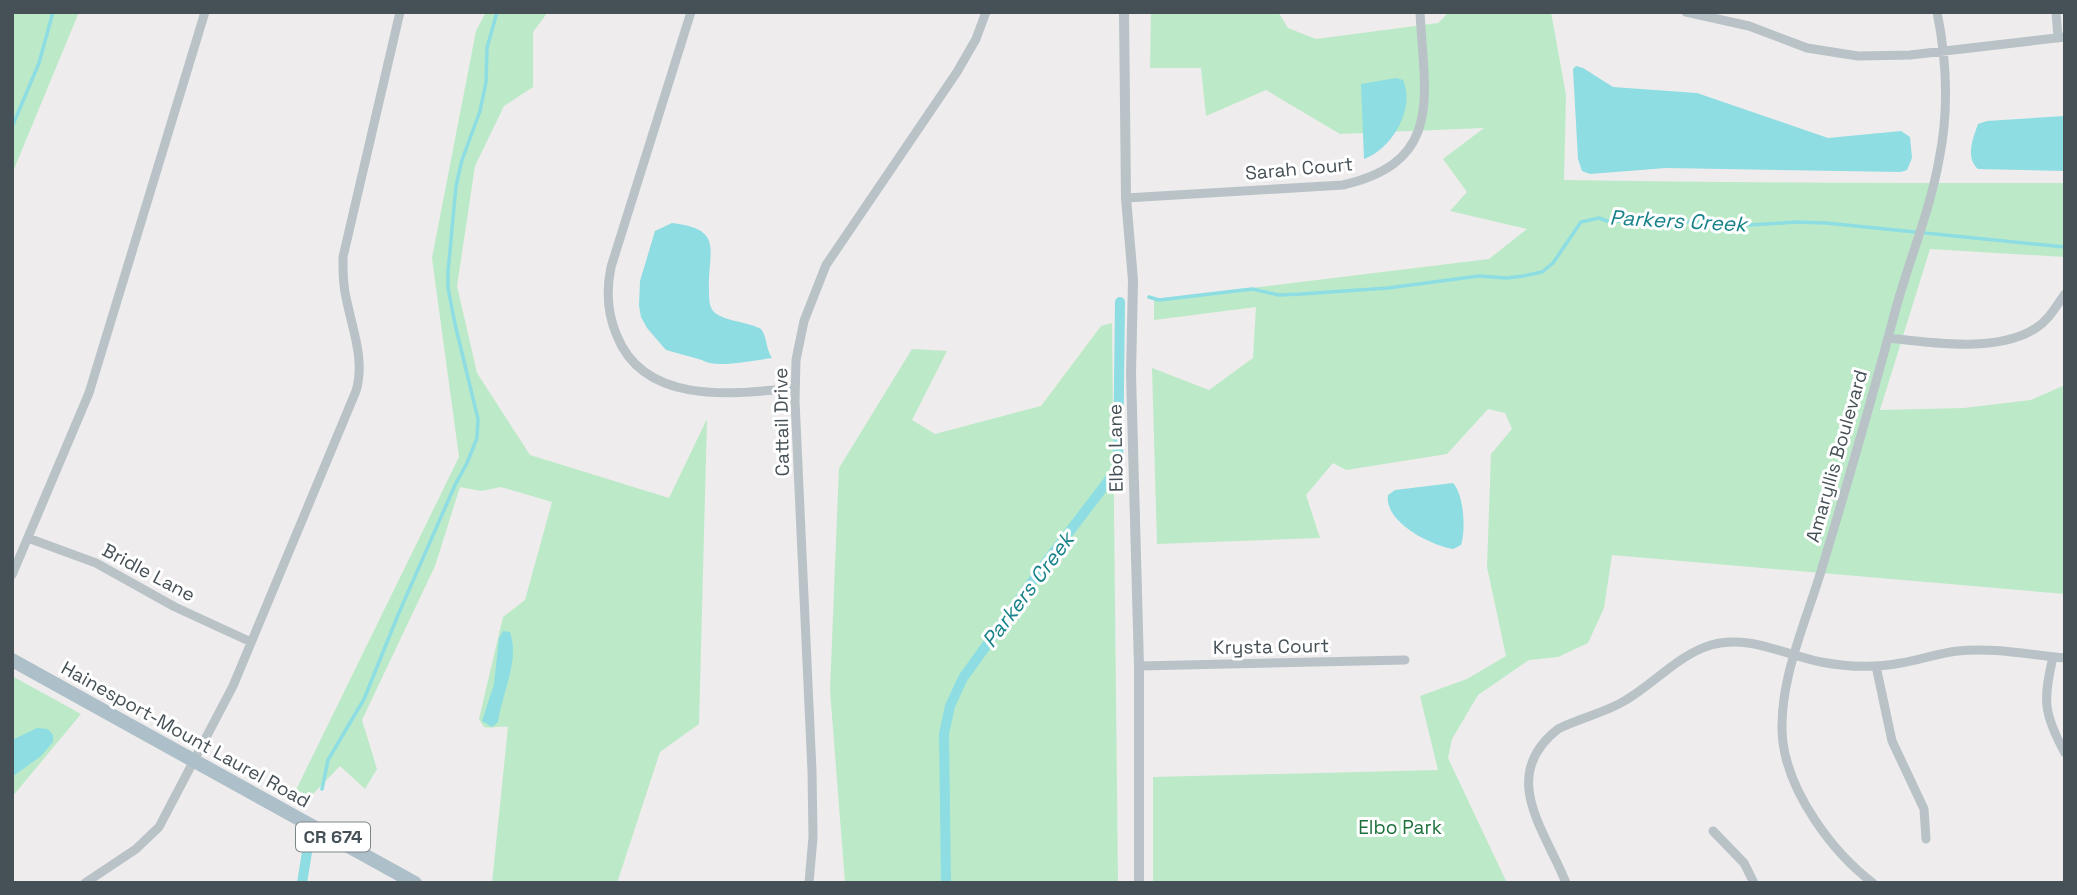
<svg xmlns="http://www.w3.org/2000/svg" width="2077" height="895" viewBox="0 0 2077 895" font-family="'Space Grotesk',sans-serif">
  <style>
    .green { fill: #bceac8 }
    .water { fill: #8ddde3 }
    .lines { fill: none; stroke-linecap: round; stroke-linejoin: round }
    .stream { stroke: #8ddde3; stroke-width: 3.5 }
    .canal { stroke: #8ddde3; stroke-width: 10 }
    .minor { stroke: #b8c2c7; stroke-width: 9 }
    .tertiary { stroke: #b8c2c7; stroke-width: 10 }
    .primary { stroke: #adbfc9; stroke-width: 14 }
    .labels { text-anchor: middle; stroke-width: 6; stroke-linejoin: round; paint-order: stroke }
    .shield { fill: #fff; stroke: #7e8589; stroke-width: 2 }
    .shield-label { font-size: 18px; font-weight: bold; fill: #465157 }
    .street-label { font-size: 19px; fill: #465157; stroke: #fff }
    .park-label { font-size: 19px; fill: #1e713c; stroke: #fff }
    .water-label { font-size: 21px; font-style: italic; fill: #17828a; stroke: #fff }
  </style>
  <rect width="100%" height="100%" fill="#eeecec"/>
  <path class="green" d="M12,12h67l-67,162z
    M486,12h62l-15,20v55l-29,19 -29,60 -18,120 20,87 53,82 139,43 38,-79 -8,305 -39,28 -43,131h-125l16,-156c-8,-2 -15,2 -24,0l-5,-8 24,-102 22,-17 27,-98 -51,-15 -20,4 -21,-4 -25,79 -73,154 15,49 -12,20 -25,-23 -29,30 -15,-6 163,-333 -27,-199 44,-227z
    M1151,12h127l10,16 28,11 122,-16 11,-11h102l15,83 -2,85c167,3 334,3 501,3v74l-135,-8 -50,161 84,-2 67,-8 34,-15v209l-453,-39 -8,53 -16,35 -30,14 -29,3 -51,35 -26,44 -4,19 59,125h-354v-106l285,-7 -18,-74 47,-17 39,-23 -19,-89 4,-113 21,-25 -7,-16 -17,-4 -41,45 -101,16 -13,-7 -27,32 14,43 -163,6 -5,-176 57,22 44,-32 3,-51 -102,13v-20l335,-41 38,-30 -77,-18 17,-19 -24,-33 41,-31 -144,6 -74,-44 -60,26 -5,-48h-51z
    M1112,323l6,560h-273l-15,-193 9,-222 73,-119 35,2 -35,69 23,14 106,-28 60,-80z
    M12,676l69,38 -69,83z"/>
  <path class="water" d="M1576,66l7,2 30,19 84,6 131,45 73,-7 9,6 2,21 -5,12 -6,2 -235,-4 -76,6 -8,-3 -4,-12 -5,-90z
    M1396,78l7,2c13,29 -12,70 -39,79l-3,-75z
    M2065,116v55l-87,-2c-13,-11 -5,-31 0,-45l9,-3z
    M672,223c54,6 35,29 37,68 0,7 0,16 5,21 9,9 35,10 47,17 7,10 4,18 11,29 -17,2 -57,11 -70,2l-36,-10 -19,-22 -6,-11 -2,-11 1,-25 15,-50z
    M1453,483c11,12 13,47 8,62l-8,4c-23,-4 -69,-27 -65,-54l7,-5z
    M503,631l7,1c10,29 -8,61 -12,90l-6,5 -10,-6 12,-37 5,-46z
    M37,728l11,1 5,6v7l-12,14 -29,21v-37z"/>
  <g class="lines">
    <path class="stream" d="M12,127l27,-64 14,-51
      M1149,297l10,3 93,-11 27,6 22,-1 87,-6 91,-12 28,2 16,-2 19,-4 11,-9 28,-41 18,-4 8,3 94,1 33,4 63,-4 29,1 239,24
      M322,789l6,-29 36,-61 34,-84 57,-130 12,-22 10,-25 1,-19 -23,-95 -7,-36v-16l8,-86 6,-26 18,-49 6,-29 1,-34 10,-36"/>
    <path class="canal" d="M302,883l6,-37
      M946,883l-2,-149 6,-28 13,-28 84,-117 71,-93 2,-166"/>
    <path class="minor" d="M691,12l-80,255c-5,24 -4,46 6,69 28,70 117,58 178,52
      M1686,12l63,14 58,22 51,8 52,-1 155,-18
      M2056,12l2,26
      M1126,198l217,-13c102,-23 81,-91 77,-173
      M1889,338c43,5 109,15 147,-10 13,-8 20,-22 29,-34
      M28,538l68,25 79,44 76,35
      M12,575l77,-182 116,-381
      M2053,657c-10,43 -10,56 12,96
      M1139,666l266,-6
      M1876,666l16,75 32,68 2,30
      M1713,831l31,32 10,20
      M85,883l51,-34 23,-22 74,-141 123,-295c9,-30 -3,-60 -9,-89 -4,-15 -4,-29 -4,-45l57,-245
      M809,883l4,-46 -1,-66 -17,-370 1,-41 8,-39 22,-56 131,-193 19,-33 10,-27
      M1566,883c-21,-53 -68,-107 -8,-154 22,-11 47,-16 68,-29 29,-17 52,-45 85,-55 37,-11 74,10 110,17 26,5 54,6 80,1 19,-3 38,-10 57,-12 35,-4 72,4 107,7
      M1873,883c-41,-31 -83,-89 -90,-140 -7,-57 23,-121 39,-175 26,-86 51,-173 74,-260 14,-50 34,-98 43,-148 10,-49 8,-99 -2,-148"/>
    <path class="tertiary" d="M1124,12l2,186 7,82 -2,94 8,292v217"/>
    <path class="primary" d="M12,660l403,223"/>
  </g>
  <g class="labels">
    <rect class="shield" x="296" y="822.5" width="74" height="29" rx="5"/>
    <g class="shield-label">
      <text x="333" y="843">CR 674</text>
    </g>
    <g class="street-label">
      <text transform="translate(1299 168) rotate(-5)" y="7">Sarah Court</text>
      <text transform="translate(781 422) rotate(-91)" y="7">Cattail Drive</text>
      <text transform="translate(1115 448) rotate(-91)" y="7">Elbo Lane</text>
      <text transform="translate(1836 456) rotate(-74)" y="7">Amaryllis Boulevard</text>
      <text transform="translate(149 572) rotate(28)" y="7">Bridle Lane</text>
      <text transform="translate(1271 646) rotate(-1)" y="7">Krysta Court</text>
      <text transform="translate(186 734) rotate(29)" y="7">Hainesport-Mount Laurel Road</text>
    </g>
    <g class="park-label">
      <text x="1400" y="834">Elbo Park</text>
    </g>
    <g class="water-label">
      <text transform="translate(1678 221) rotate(3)" y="7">Parkers Creek</text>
      <text transform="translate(1028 590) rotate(-53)" y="7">Parkers Creek</text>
    </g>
  </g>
  <rect width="2077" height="895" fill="none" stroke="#465157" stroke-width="28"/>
</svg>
